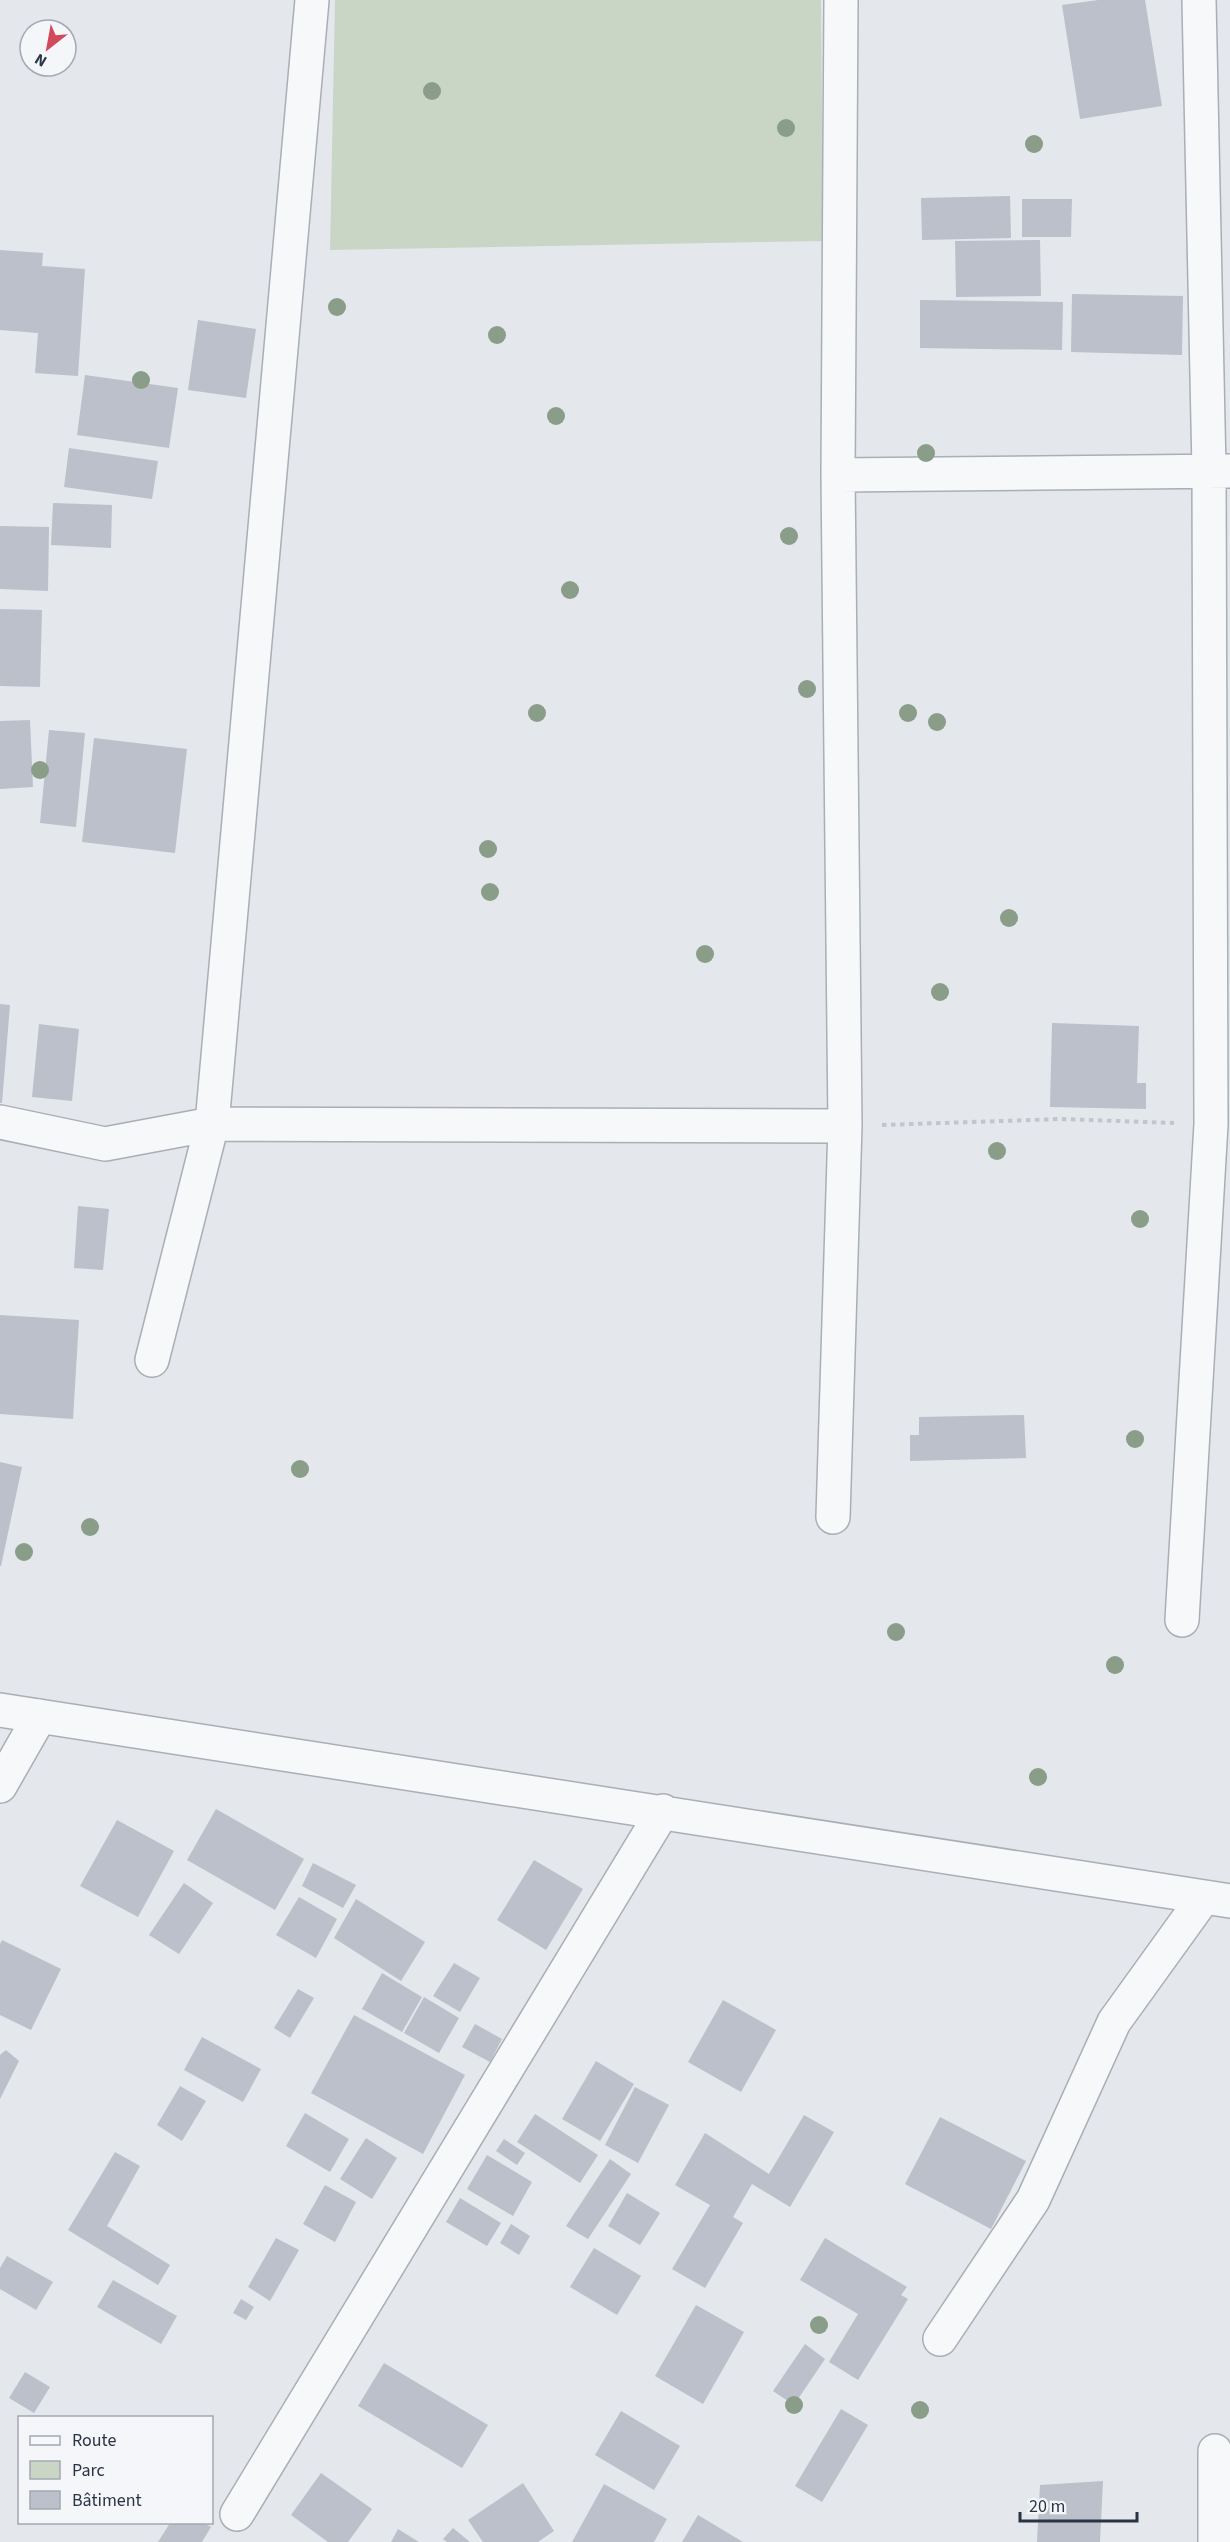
<svg xmlns="http://www.w3.org/2000/svg" width="1230" height="2542" viewBox="0 0 1230 2542" font-family="'Source Sans 3',sans-serif">
  <style>
    .green { fill: #c9d6c5 }
    .building { fill: #bbc0ca }
    .lines { fill: none; stroke-linecap: round; stroke-linejoin: round }
    .minor-casing { stroke: #a9aeb7; stroke-width: 36 }
    .path { stroke: #c2c5cb; stroke-width: 4; stroke-dasharray: 4.5 4.5; stroke-linecap: butt }
    .minor { stroke: #f7f8fa; stroke-width: 33 }
    .tree { fill: #899d89 }
  </style>
  <rect width="100%" height="100%" fill="#e4e7ec"/>
  <path class="green" d="M335,0h486l2,241 -493,9z"/>
  <path class="building" d="M1098,0h47l17,106 -82,13 -18,-114z
    M1010,196l1,42 -89,2 -1,-42z
    M1022,199h50l-1,38h-49z
    M1040,240l1,56 -85,1 -1,-56z
    M0,250l43,3 -1,13 43,3 -7,107 -43,-3 3,-40 -38,-3z
    M1072,294l111,2 -1,59 -111,-3z
    M920,300l143,2 -1,48 -142,-2z
    M198,320l58,9 -10,69 -58,-8z
    M85,375l93,13 -9,60 -92,-13z
    M69,448l89,13 -6,38 -88,-12z
    M53,503l59,2 -1,43 -60,-3z
    M0,526l49,1 -1,64 -48,-2z
    M0,609l42,1 -2,77 -40,-1z
    M30,720l3,67 -33,2v-68z
    M49,730l36,3 -9,94 -36,-4z
    M94,738l93,11 -12,104 -93,-11z
    M0,1004l10,1 -8,98h-2z
    M1052,1023l87,3 -2,57h9v26l-96,-2z
    M39,1024l40,5 -7,72 -40,-4z
    M78,1206l31,3 -6,61 -29,-2z
    M0,1315l79,5 -6,99 -73,-5z
    M1024,1415l2,43 -116,3v-26h9v-18z
    M0,1462l22,5 -21,99h-1z
    M216,1809l88,50 -29,51 -88,-50z
    M117,1820l57,31 -36,66 -58,-31z
    M534,1860l49,29 -37,61 -49,-30z
    M313,1863l43,22 -13,23 -41,-22z
    M184,1883l29,20 -34,51 -30,-19z
    M299,1897l38,22 -21,39 -40,-23z
    M356,1899l69,43 -24,39 -67,-43z
    M2,1940l59,29 -30,61 -31,-15v-71z
    M454,1963l26,15 -20,34 -27,-16z
    M382,1973l40,24 -20,35 -40,-23z
    M298,1989l16,9 -24,40 -16,-10z
    M424,1997l35,21 -20,35 -35,-20z
    M723,2000l53,30 -35,62 -53,-30z
    M354,2015l111,60 -42,79 -112,-61z
    M475,2024l27,15 -12,23 -28,-15z
    M202,2037l59,32 -18,33 -59,-32z
    M6,2050l13,11 -19,38v-44z
    M596,2061l38,23 -34,57 -38,-22z
    M180,2086l26,15 -24,40 -25,-16z
    M635,2087l34,18 -31,58 -33,-18z
    M305,2113l44,26 -19,33 -44,-26z
    M535,2114l63,41 -18,28 -63,-41z
    M804,2115l30,17 -44,75 -38,-23 -19,33 10,6 -38,65 -33,-19 38,-64 -35,-20 30,-52 64,41z
    M940,2117l86,44 -35,68 -86,-45z
    M366,2138l31,20 -25,41 -32,-20z
    M504,2139l21,14 -8,12 -21,-14z
    M115,2152l25,14 -33,60 63,39 -12,20 -90,-55z
    M487,2155l45,27 -19,34 -46,-27z
    M610,2159l21,15 -43,65 -22,-13z
    M325,2185l31,17 -21,40 -32,-18z
    M627,2193l33,20 -20,32 -32,-19z
    M460,2198l41,25 -14,23 -41,-24z
    M511,2224l19,12 -11,19 -19,-12z
    M276,2238l23,12 -29,51 -22,-14z
    M825,2238l82,49 -6,8 7,4 -50,81 -29,-18 29,-48 -58,-34z
    M594,2248l47,28 -24,39 -47,-28z
    M7,2256l46,26 -17,28 -36,-21v-21z
    M113,2280l64,36 -16,28 -64,-37z
    M241,2299l13,8 -8,13 -13,-7z
    M696,2305l48,27 -41,72 -48,-28z
    M805,2344l20,15 -31,46 -21,-14z
    M384,2363l104,62 -26,43 -104,-62z
    M25,2372l25,15 -16,26 -25,-15z
    M841,2409l27,16 -46,77 -27,-16z
    M621,2411l59,35 -26,44 -59,-35z
    M321,2473l51,36 -24,33h-20l-37,-27z
    M1103,2481l-3,61h-63l3,-57z
    M523,2483l31,48 -16,11h-55l-15,-22z
    M604,2484l63,35 -13,23h-82z
    M698,2515l45,27h-61z
    M170,2523h34l7,4 -9,15h-44z
    M453,2528l17,14h-23l-4,-3z
    M398,2529l21,13h-28z"/>
  <g class="lines">
    <g class="minor-casing">
      <path id="minor" d="M838,475l392,-4
        M0,1122l105,22 107,-20 633,2
        M152,1360l60,-236 100,-1124
        M833,1517l12,-391 -7,-651 3,-475
        M1182,1620l29,-496 -2,-654 -10,-470
        M0,1710l1230,191
        M0,1786l40,-70
        M940,2339l93,-139 81,-178 90,-125
        M237,2514l426,-703
        M1215,2542v-91"/>
    </g>
    <path class="path" d="M882,1125l179,-6 113,4"/>
    <use href="#minor" class="minor"/>
  </g>
  <g class="tree">
    <circle cx="432" cy="91" r="9"/>
    <circle cx="786" cy="128" r="9"/>
    <circle cx="1034" cy="144" r="9"/>
    <circle cx="337" cy="307" r="9"/>
    <circle cx="497" cy="335" r="9"/>
    <circle cx="141" cy="380" r="9"/>
    <circle cx="556" cy="416" r="9"/>
    <circle cx="926" cy="453" r="9"/>
    <circle cx="789" cy="536" r="9"/>
    <circle cx="570" cy="590" r="9"/>
    <circle cx="807" cy="689" r="9"/>
    <circle cx="537" cy="713" r="9"/>
    <circle cx="908" cy="713" r="9"/>
    <circle cx="937" cy="722" r="9"/>
    <circle cx="40" cy="770" r="9"/>
    <circle cx="488" cy="849" r="9"/>
    <circle cx="490" cy="892" r="9"/>
    <circle cx="1009" cy="918" r="9"/>
    <circle cx="705" cy="954" r="9"/>
    <circle cx="940" cy="992" r="9"/>
    <circle cx="997" cy="1151" r="9"/>
    <circle cx="1140" cy="1219" r="9"/>
    <circle cx="1135" cy="1439" r="9"/>
    <circle cx="300" cy="1469" r="9"/>
    <circle cx="90" cy="1527" r="9"/>
    <circle cx="24" cy="1552" r="9"/>
    <circle cx="896" cy="1632" r="9"/>
    <circle cx="1115" cy="1665" r="9"/>
    <circle cx="1038" cy="1777" r="9"/>
    <circle cx="819" cy="2325" r="9"/>
    <circle cx="794" cy="2405" r="9"/>
    <circle cx="920" cy="2410" r="9"/>
  </g>
  <rect x="18" y="2416" width="195" height="108" fill="#f4f6f9" stroke="#a4a8b1" stroke-width="1.5"/>
  <rect x="30" y="2436" width="30" height="9" fill="#f7f8fa" stroke="#a4a8b1" stroke-width="1.5"/>
  <text x="72" y="2446" font-size="18" fill="#2b3445">Route</text>
  <rect x="30" y="2461" width="30" height="18" fill="#c9d6c5" stroke="#a4a8b1" stroke-width="1.5"/>
  <text x="72" y="2476" font-size="18" fill="#2b3445">Parc</text>
  <rect x="30" y="2491" width="30" height="18" fill="#bbc0ca" stroke="#a4a8b1" stroke-width="1.5"/>
  <text x="72" y="2506" font-size="18" fill="#2b3445">Bâtiment</text>
  <g transform="translate(48 48) rotate(211)"><circle r="28" fill="#f4f6f9" stroke="#a4a8b1" stroke-width="1.5"/>
  <path d="M0-4.5L10 22L0 15L-10 22Z" fill="#d1495b"/>
  <text y="-9" font-size="16" font-weight="bold" text-anchor="middle" fill="#2b3445">N</text>
  </g>
  <path d="M1020 2512v9h117v-9" fill="none" stroke="#2b3445" stroke-width="3"/>
  <text x="1029" y="2512" font-size="18" fill="#2b3445" stroke="#f4f6f9" stroke-width="4.5" paint-order="stroke">20 m</text>
</svg>
